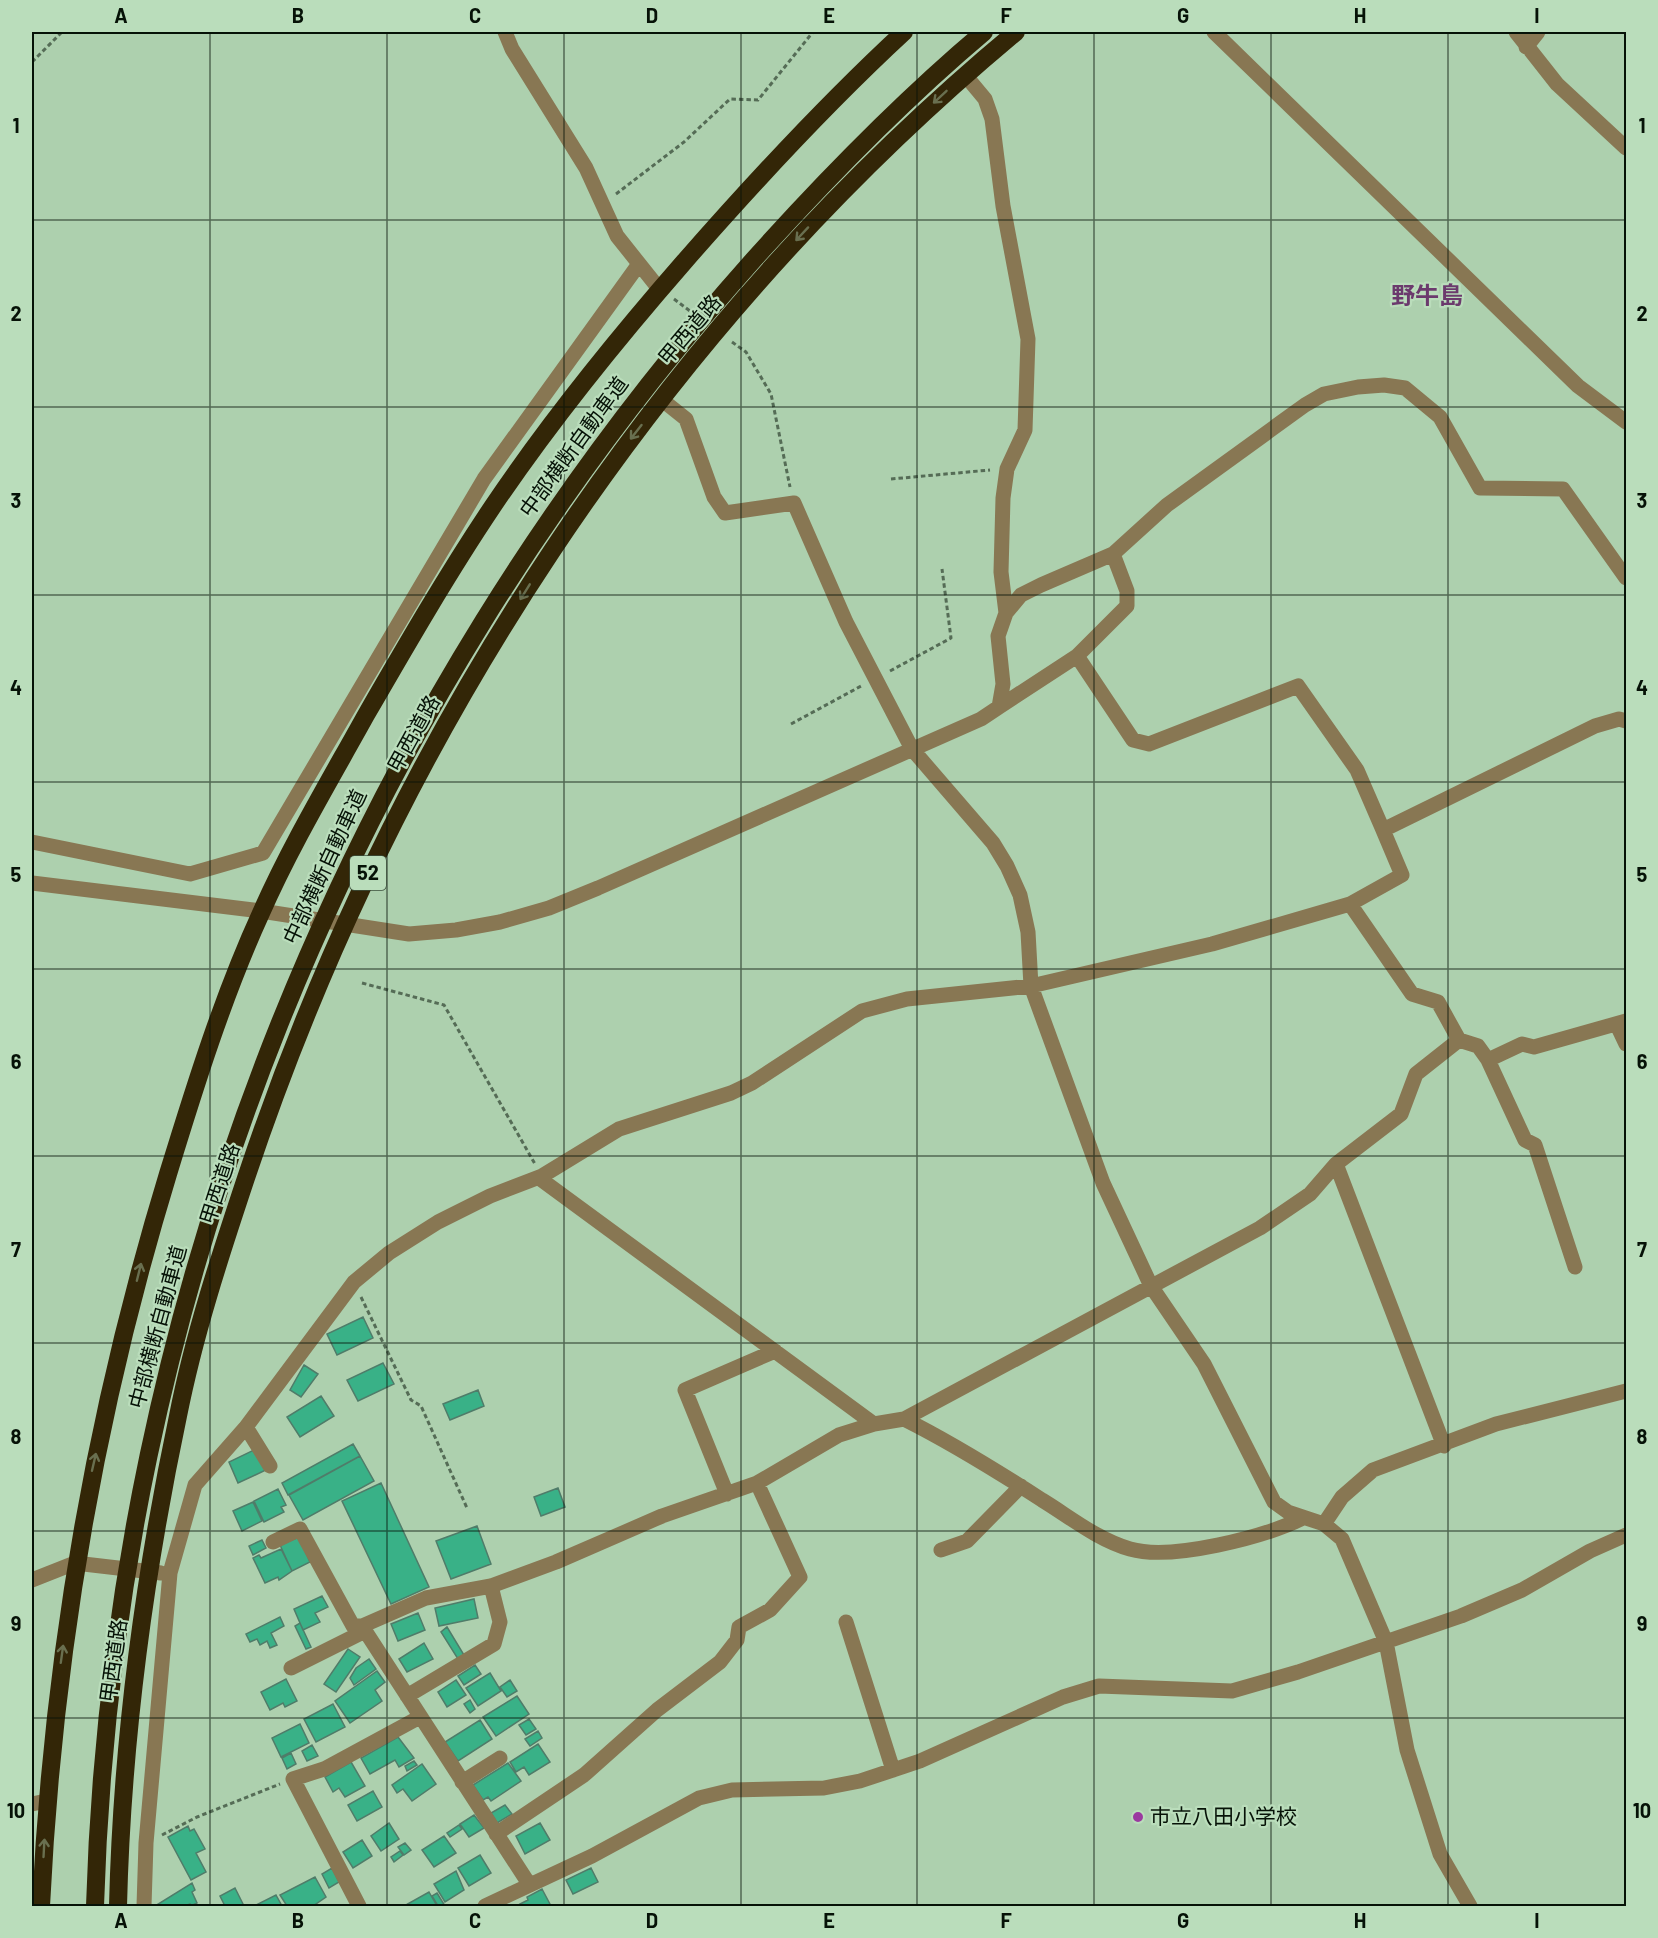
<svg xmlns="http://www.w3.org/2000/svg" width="1658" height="1938" viewBox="0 0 1658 1938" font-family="Barlow,'Noto Sans JP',sans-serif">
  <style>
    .building { fill: #39b187; stroke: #4f7c69; stroke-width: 1.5 }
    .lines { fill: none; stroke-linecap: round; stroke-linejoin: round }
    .path { stroke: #556c56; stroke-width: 3; stroke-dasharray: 4.5 3; stroke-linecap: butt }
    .minor { stroke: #887753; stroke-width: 15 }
    .highway { stroke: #332607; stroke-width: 18 }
    .highway-bridge { stroke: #332607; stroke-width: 18 }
    .oneway { stroke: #696f4f }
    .grid { fill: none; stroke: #061207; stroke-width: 1.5; stroke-opacity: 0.55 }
    .poi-dot { fill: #9b39a0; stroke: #baddbb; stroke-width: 2 }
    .labels { text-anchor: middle; stroke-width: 4.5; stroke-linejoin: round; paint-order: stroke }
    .shield { fill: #baddbb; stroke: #3c4f3d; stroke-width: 1.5 }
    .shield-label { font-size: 20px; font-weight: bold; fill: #061207 }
    .street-label { font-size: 21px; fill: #061207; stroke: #baddbb }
    .poi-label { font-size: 21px; fill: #061207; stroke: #baddbb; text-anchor: start }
    .quarter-label { font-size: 24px; font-weight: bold; fill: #6b3a6d; stroke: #baddbb }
    .neatline { fill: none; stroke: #061207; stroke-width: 2 }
    .grid-label { font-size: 20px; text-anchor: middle; font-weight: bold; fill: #061207 }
  </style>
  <rect width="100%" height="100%" fill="#add0ae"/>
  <path class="building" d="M363,1317l10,21 -36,17 -10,-21z
    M383,1363l11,21 -36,17 -11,-21z
    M304,1365l14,9 -17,23 -11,-7z
    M478,1390l6,16 -34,14 -7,-16z
    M321,1396l13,20 -34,21 -13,-20z
    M353,1444l7,12 -72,39 -6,-12z
    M256,1449l10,21 -28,13 -9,-21z
    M360,1456l14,25 -71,39 -14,-25z
    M381,1483l48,104 -38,17 -49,-103z
    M558,1488l7,19 -24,9 -7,-19z
    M278,1489l8,16 -5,2 3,5 -20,10 -10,-21z
    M253,1502l9,19 -20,10 -9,-20z
    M477,1526l14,38 -40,15 -15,-38z
    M299,1537l11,25 -18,9 -12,-26z
    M262,1540l4,8 -13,7 -4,-9z
    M281,1549l11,22 -13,9 -1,-3 -13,6 -12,-25 6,-3 2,3z
    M322,1596l6,11 -13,6 5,9 -17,8 -9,-21z
    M474,1599l4,19 -39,8 -4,-18z
    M418,1613l7,17 -27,11 -7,-17z
    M280,1617l4,9 -13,7 6,12 -7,3 -3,-7 -7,4 -3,-6 -7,3 -4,-8z
    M300,1623l11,24 -5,2 -11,-23z
    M447,1627l17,28 -6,4 -17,-27z
    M424,1643l9,16 -26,13 -8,-13z
    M348,1649l12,8 -24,35 -12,-8z
    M369,1659l7,10 -22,16 -4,-7 6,-10z
    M475,1665l6,9 -17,11 -6,-9z
    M377,1671l8,11 -10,8 7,11 -32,22 -15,-22z
    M490,1673l11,18 -23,15 -12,-18z
    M286,1679l11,22 -12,6 -2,-4 -13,7 -9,-18z
    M456,1680l10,15 -19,12 -9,-15z
    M510,1680l7,11 -10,6 -7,-10z
    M517,1696l12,18 -33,22 -13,-19z
    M470,1700l5,9 -5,4 -6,-9z
    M333,1704l12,23 -29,15 -12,-23z
    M529,1719l7,10 -10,6 -7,-10z
    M480,1720l12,19 -34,22 -13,-19z
    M300,1724l9,19 -28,14 -9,-19z
    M538,1731l4,7 -12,8 -5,-7z
    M398,1737l16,21 -15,9 -4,-7 -25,14 -9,-16z
    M538,1744l12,18 -21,13 -5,-8 -8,5 -6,-10z
    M312,1745l6,11 -11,5 -5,-10z
    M291,1753l5,11 -9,5 -5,-11z
    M414,1761l3,4 -10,6 -2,-5z
    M351,1762l14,24 -20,11 -6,-9 -6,4 -8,-15z
    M508,1763l13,18 -30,20 -3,-4 -5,3 -10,-15z
    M422,1764l14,20 -24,17 -9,-12 -6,4 -5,-8z
    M373,1791l9,16 -25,14 -9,-16z
    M505,1805l7,9 -15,9 -6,-10z
    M474,1815l10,13 -15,9 -9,-13z
    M389,1823l10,16 -18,12 -10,-15z
    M540,1823l10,17 -25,14 -9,-18z
    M459,1825l3,4 -12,8 -3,-4z
    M188,1826l2,5 4,-2 11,20 -9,4 10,19 -15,8 -23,-43z
    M444,1836l12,17 -22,14 -12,-17z
    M362,1840l10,16 -19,12 -10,-16z
    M405,1843l6,7 -7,5 -6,-8z
    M400,1851l3,4 -9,7 -3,-5z
    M480,1855l11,18 -22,13 -11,-18z
    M332,1868l7,14 -10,6 -7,-14z
    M591,1868l7,14 -25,12 -7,-14z
    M456,1871l8,19 -19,12 -11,-18z
    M315,1877l11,20 -13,9h-26l-7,-11z
    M192,1883l3,7 -3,2 5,11 -6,3 -1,-2 -5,2h-30z
    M235,1888l9,18h-19l-5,-10z
    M542,1889l9,17h-29l-2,-2 8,-4 -1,-3z
    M429,1892l8,14h-33z
    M437,1893l8,13h-7l-6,-10z
    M276,1895l6,11h-28z"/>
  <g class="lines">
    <path class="path" d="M32,62l30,-30
      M616,194l68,-52 46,-43 28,1 55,-68
      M674,299l16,12
      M732,342l14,10 25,42 19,93
      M891,479l99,-9
      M890,671l61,-33 -9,-69
      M791,724l72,-39
      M362,983l82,22 91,159
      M361,1297l50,103 10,6 46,102
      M162,1835l35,-18 83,-33"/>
    <path class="minor" d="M505,32l7,17 74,119 31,68 43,54
      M1214,32l364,354 48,36
      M1516,32l41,52 69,64
      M1526,47l12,-15
      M661,399l25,20 28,78 11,16 69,-10 52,119 66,127 81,94 14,23 13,29 8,37 3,54 72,197 48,103 53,78 70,138 14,10 36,12 18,15 44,103 21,108 33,104 30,52
      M1006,613l15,-18 20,-10 72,-31 54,-49 138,-100 19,-11 34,-7 26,-2 21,3 35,29 40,71 83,1 63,89
      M1077,656l56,84 16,4 149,-58 59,84 26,60
      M999,707l78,-51 50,-50v-15l-14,-37
      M32,842l158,32 73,-21 221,-374 155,-215
      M32,883l229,28 148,23 47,-4 44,-8 49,-14 49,-20 383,-169 18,-12 4,-23 -5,-48 8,-23 -5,-41 2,-74 4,-29 18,-39 3,-91 -25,-133 -11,-87 -7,-20 -20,-24
      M1350,904l62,90 26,8 21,38 19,6 10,14 34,-16 12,3 92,-26
      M1617,1025l9,19
      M1488,1060l37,80 10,5 40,122
      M1336,1164l108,282
      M539,1178l335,246
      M904,1419c48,24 93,52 138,81 28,17 56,40 88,49 42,12 134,-12 173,-31
      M246,1427l24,39
      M727,1494l-42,-104 90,-39
      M1324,1524l18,-27 31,-27 123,-46 130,-33
      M273,1542l27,-13 53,97h9l64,-28 65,-12 65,-24 106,-46 95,-33 82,-48 35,-11 30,-5 356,-191 50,-34 26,-30 65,-50 15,-40 43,-34
      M941,1550l26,-9 54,-55
      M32,1580l43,-17 86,10
      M846,1622l47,148
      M362,1626l167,258
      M291,1668l74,-37
      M407,1696l87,-52 6,-22 -9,-36
      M462,1782l38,-24
      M32,1804l14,-3
      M496,1834l88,-59 73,-65 63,-48 17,-22 2,-13 31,-17 30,-33 -43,-94
      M144,1906l2,-63 24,-270 25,-88 51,-58 108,-145 35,-29 49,-31 52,-26 52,-20 77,-47 112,-36 21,-10 110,-72 45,-12 124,-13 181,-42 138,-40 52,-29 -19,-45 212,-104 24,-7 7,2
      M359,1906l-66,-127 31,-10 96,-52
      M485,1906l107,-50 107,-58 33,-8 92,-2 36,-7 60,-20 143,-64 36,-11 133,5 66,-19 163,-56 61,-26 68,-39 36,-16"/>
    <path class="highway" d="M41,1906c12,-249 54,-493 127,-732 27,-88 55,-178 93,-261 30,-68 69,-133 105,-198 41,-71 82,-142 127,-209 58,-86 123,-166 191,-244 70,-80 142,-158 220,-230
      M118,1906c4,-164 26,-329 60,-490 16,-81 42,-160 68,-238 148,-443 411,-847 770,-1146"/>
    <path class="highway-bridge" d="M95,1906c18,-609 254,-1194 660,-1648 72,-80 147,-157 229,-226"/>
  </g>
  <defs><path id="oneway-shaft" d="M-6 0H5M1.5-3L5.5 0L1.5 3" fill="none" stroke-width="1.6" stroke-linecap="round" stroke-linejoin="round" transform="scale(1.5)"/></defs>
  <g class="oneway">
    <use href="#oneway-shaft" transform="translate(940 97) rotate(137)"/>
    <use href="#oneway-shaft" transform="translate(802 234) rotate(133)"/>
    <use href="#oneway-shaft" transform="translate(636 432) rotate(128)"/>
    <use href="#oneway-shaft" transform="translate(525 592) rotate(122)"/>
    <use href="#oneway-shaft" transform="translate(139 1272) rotate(-76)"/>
    <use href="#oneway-shaft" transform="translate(94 1462) rotate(-77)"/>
    <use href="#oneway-shaft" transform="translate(62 1654) rotate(-82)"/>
    <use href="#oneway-shaft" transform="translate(44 1848) rotate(-87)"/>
  </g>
  <path class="grid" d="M210,32v1874M387,32v1874M564,32v1874M741,32v1874M917,32v1874M1094,32v1874M1271,32v1874M1448,32v1874M32,220h1594M32,407h1594M32,595h1594M32,782h1594M32,969h1594M32,1156h1594M32,1343h1594M32,1531h1594M32,1718h1594"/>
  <circle class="poi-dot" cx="1138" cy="1817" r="6"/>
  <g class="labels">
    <rect class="shield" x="350" y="856" width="36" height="34" rx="4.5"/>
    <g class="shield-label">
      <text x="368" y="880">52</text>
    </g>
    <g class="street-label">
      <text transform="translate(690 330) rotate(-50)" y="7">甲西道路</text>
      <text transform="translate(574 447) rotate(-54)" y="7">中部横断自動車道</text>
      <text transform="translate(414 734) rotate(-61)" y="7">甲西道路</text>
      <text transform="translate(325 867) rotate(-65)" y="7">中部横断自動車道</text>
      <text transform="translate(220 1184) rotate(-72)" y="7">甲西道路</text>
      <text transform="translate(158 1327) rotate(-75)" y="7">中部横断自動車道</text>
      <text transform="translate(114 1661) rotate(-82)" y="7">甲西道路</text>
    </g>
    <g class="poi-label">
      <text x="1150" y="1824">市立八田小学校</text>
    </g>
    <g class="quarter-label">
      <text x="1427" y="304">野牛島</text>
    </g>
  </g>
  <rect width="1658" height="1938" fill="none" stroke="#baddbb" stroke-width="66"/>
  <rect x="33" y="33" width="1592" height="1872" class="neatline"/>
  <g class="grid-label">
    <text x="121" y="23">A</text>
    <text x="298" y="23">B</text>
    <text x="475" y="23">C</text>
    <text x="652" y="23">D</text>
    <text x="829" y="23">E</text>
    <text x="1006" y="23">F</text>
    <text x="1183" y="23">G</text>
    <text x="1360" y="23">H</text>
    <text x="1537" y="23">I</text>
    <text x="16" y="133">1</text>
    <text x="1642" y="133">1</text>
    <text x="16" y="321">2</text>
    <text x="1642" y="321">2</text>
    <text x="16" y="508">3</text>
    <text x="1642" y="508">3</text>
    <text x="16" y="695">4</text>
    <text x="1642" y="695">4</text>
    <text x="16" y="882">5</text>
    <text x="1642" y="882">5</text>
    <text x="16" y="1069">6</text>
    <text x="1642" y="1069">6</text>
    <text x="16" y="1257">7</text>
    <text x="1642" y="1257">7</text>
    <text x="16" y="1444">8</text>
    <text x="1642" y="1444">8</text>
    <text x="16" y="1631">9</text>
    <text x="1642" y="1631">9</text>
    <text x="16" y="1818">10</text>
    <text x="1642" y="1818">10</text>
    <text x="121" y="1928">A</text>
    <text x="298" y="1928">B</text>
    <text x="475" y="1928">C</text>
    <text x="652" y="1928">D</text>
    <text x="829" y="1928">E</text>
    <text x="1006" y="1928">F</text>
    <text x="1183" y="1928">G</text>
    <text x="1360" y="1928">H</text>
    <text x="1537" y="1928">I</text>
  </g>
</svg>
